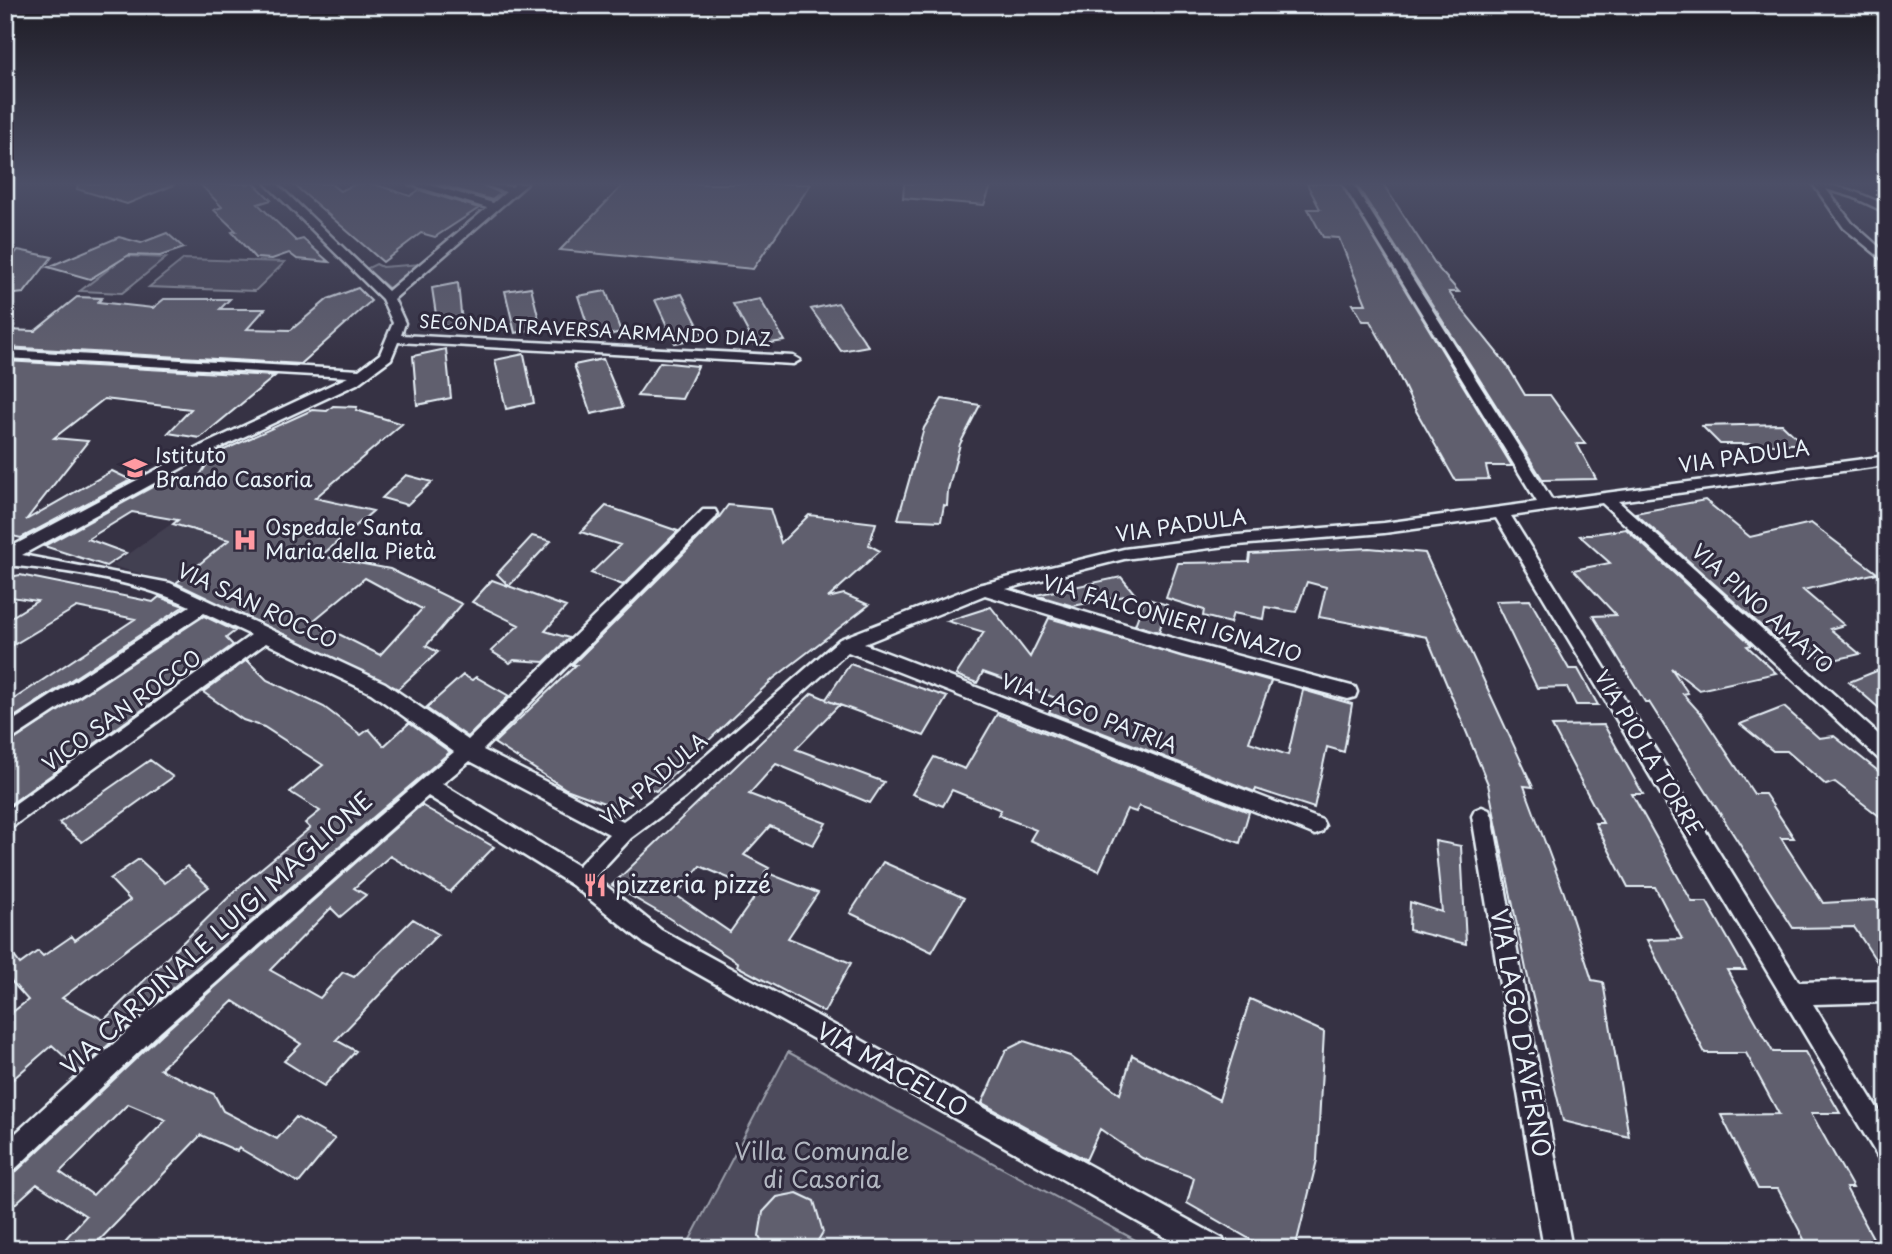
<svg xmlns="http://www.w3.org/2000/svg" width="1892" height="1254" viewBox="0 0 1892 1254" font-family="'Playpen Sans',sans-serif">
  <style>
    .built { fill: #433f51 }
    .green { fill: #4d4b5c; stroke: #9a9eaa; stroke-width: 2 }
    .building { fill: #605e6e; stroke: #e8f1f8; stroke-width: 2; fill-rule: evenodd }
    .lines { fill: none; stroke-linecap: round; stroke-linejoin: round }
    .minor-casing { stroke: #e8f1f8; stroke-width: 5 }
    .minor { fill: #2f2a3d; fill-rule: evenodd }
    .labels { text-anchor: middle; stroke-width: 6; stroke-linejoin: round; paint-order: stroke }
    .far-street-label { font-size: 18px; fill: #e8f1f8; stroke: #2f2a3d }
    .poi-label { font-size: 21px; fill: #e8f1f8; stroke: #2f2a3d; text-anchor: start }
    .street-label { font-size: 21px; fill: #e8f1f8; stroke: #2f2a3d }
    .near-poi-label { font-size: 24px; fill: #e8f1f8; stroke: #2f2a3d; text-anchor: start }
    .near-street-label { font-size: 24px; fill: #e8f1f8; stroke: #2f2a3d }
    .near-park-label { font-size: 24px; fill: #b2b7c1; stroke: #2f2a3d }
  </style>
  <rect width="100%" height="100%" fill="#363244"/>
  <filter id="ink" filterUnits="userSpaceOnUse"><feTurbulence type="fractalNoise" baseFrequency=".0143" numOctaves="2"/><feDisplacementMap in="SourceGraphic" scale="14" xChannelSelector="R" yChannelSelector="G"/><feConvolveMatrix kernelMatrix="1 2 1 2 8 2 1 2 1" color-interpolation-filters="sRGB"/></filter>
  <g filter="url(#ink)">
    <path class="built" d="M229,483l70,7 68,18 -13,19 -29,26 -35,20 -86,21 -28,-11 -64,-17z"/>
    <path class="green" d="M126,256l40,2 -44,35 -42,-2z
      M184,259l101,3 -30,29 -106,-4z
      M376,264l6,3 40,-3 -32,25 -24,-20z
      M788,1052l364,197h-467z"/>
    <path class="building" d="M78,184h96v1l-47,19 -50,-15z
      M200,184h55l16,16 -13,4 38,37 7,-2 26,23 -32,-3 -8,-6 -17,6 -17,-1 -23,-26 4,-1 -22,-21 8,-3z
      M293,184h38l9,7 16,-7h18l36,12 9,-6 60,18 -44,29 -14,-4 -38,29z
      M438,184h42l21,9 -9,7z
      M624,184h187l-58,85 -193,-19z
      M904,184h88l-8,21 -81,-7z
      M1307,184h34l171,282h-26l3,13 -34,1 -40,-71 -26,-54 -19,-34h-7l-10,-17h13l-27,-66 -16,-1 -15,-28h12z
      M1356,184h27l55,84 21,24h-10l4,6 54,67 18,30h25l35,49h-8l19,35 -53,1z
      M167,233l17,15 -24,8 -31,-1 -39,24 -42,-12 71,-30 22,6z
      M18,250l34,7 -28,36 -19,2v-30z
      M458,283l4,40 -24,5 -6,-40z
      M531,287l10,41 -26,5 -10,-42z
      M358,288l13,13 -70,63 -296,-17v-17l30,1 42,-34 25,1 -4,4 55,6 11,-9h66l-10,10h45l-18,20 44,1 37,-31z
      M606,291l15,41 -29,7 -14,-43z
      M682,294l22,43 -29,6 -20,-43z
      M760,299l25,42 -30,4 -22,-41z
      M838,303l30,43 -27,5 -30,-42z
      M446,349l5,49 -34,7 -4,-49z
      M524,354l10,49 -28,6 -11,-49z
      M603,359l20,48 -32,7 -17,-49z
      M5,361l270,15 -75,62 -32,-5 23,-24 -87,-10 -50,39 34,3 -62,79 86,-49 19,9 -110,58 -8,-2 -8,9z
      M660,362l38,4 -16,33 -45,-3z
      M942,399l38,6 -20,39 -12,46 -1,16 -3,-1 -3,16 -43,-2 26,-91z
      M333,406l24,1 -1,3 46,14 -87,74 58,13 -52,45 69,13 72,35 -36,42 12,6 -40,37 -222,-106 53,-43 -56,-16 5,-4 -46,-8 -44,27 38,14 -20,13 -62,-20 132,-72 20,7 17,-26 99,-45 15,1zM365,578l57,31 -42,46 -67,-34z
      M1782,424l21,20h-83l-18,-18z
      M406,475l26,7 -25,23 -25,-7z
      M1705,500l45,37 61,-14 66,50 -74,17 41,35 -14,4 30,25 -35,8 -30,-26 -18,4 -142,-127z
      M728,505l42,4 11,34 28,-28 67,8 -7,22 11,6 -52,47 16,-4 25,11 -96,74 -117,112 -14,-6 -27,22 -49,-18 -72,-46 82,-78h-4l145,-145z
      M606,506l72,25 -55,54 -32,-12 29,-28 -39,-13z
      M1626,529l126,116 -5,1 29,27 -77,17 -28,-22 17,25 -5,1 19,21 52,79h11l29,44h-13l42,65 52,-3 12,10v67l-33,-50 -61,1 -144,-226h-4l-52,-86 23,-1 -42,-45 36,-7 -30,-27z
      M532,536l19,5 -42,45 -12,-12z
      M1369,548l56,5 108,234 -9,-1 40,107 28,87 11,2 26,155 -66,-16 -37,-152 -38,-185 -61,-147 -108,-20 7,-30 -19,-5 -11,30 -31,-5 -2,12 -30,-6 -3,10 -27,-7 1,-6 -38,-12 12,-35 71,-1 1,-8z
      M20,575l133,27 6,-5 25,9 -179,117v-18l130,-86 -58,-12 -72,43v-29l32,-20 -32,-5v-18z
      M1121,577l14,17 -62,12 -37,-11z
      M492,580l74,27 -21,24 24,7 -25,24 -30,-2 -4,3 -19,-12 28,-26 -47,-23z
      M1145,598l22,7 -8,27 -24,-7z
      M1530,600l39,69h9l20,36h-22l-9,-18 -30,1 -42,-87z
      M991,607l39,50 19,-39 222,63 -22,61 39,13 15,-65 49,14 -8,48 -17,-5 -13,61 -58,-19 -1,3 -206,-80 7,-14 -73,-26 -6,11 -21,-8 28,-43 -37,-11z
      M204,616l31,15 -9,7 7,7 -228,163v-62z
      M247,660l20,20 57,27 37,28 8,-6 15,17 25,-23 41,29 -308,262 -62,57 -28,-26 -47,41v-68l23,-18 -23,-26v-30l15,20 18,-13 5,5 29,-20 3,4 55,-40 -20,-21 29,-20 26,24 22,-17 22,21 -147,111 42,22 136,-134 70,-58 -5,-5 15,-12 -30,-19 33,-27 -59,-38 -21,-7 -40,-28z
      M850,664l97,33 -23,39 -98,-36 13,5 -43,44 88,33 -14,21 -94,-39 -27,30 77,29 -13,22 -43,-19 -26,29 25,13 -4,4 53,21 -30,45 63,25 -27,49 -87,-46 1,-3 -71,-46 -55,-32 200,-192 14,6zM700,866l59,25 -29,41 -54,-37z
      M1879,670l8,7v38l-38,-33z
      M463,675l9,5 4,-3 33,19 -41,41 -42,-29z
      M1784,707l35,31 15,-2 53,42v44l-52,-40 -9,3 -39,-34h-14l-33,-27z
      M997,714l252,98 -9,31 -101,-37 -3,6 -9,-3 -28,62 -69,-31 6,-10 -38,-15 3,-5 -49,-20 -9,16 -31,-12 22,-37 31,12z
      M1604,725l39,69h-11l60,108h15l39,68h-19l46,82h32l35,61h-29l42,75h-7l33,61h-70l-31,-60h-20l-37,-74 58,-1 -33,-61h-41l-58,-113 35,-1 -27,-52h-27l-33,-64h8l-51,-97z
      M150,760l23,17 -91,65 -23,-19z
      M421,805l73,42 -44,45 -60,-36 -36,32 12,7 -26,22 -9,-9 -61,62 50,28 23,-26 11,5 59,-58 25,15 -102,106 20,11 -32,35 -40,-25 17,-17 -68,-43 -73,68 54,25 9,17 54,28 19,-22 39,22 -36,44 -60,-35 -2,3 -36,-16 -110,114h-35l30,-33 -49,-32 -32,29v-37l11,-4 146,-138zM128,1104l38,16 -73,75 -33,-23z
      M1435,841l26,5 5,98 -57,-14 1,-28 32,10z
      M883,862l81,36 -32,54 -82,-39z
      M1250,999l74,33 -7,128 -22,89h-28l-80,-46 7,-25 -52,-20 -42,-29 -14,31 -104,-57 24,-53 18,-9 46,15 50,38 12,-39 87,45z
      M797,1193l17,8 9,31 -10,17h-47l-7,-13 4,-24 14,-15z"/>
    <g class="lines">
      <g class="minor-casing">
        <path id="minor" d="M266,184h11l111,107 99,-83 -78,-24h18l66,19 13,-11 -24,-8 30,3 3,-3h12l-133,115 11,24 -4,12 392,21 7,4 -7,4 -395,-22 -7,17 -34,25 -144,67 -191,104 148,28 215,100 83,57 235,-230h12l2,4 -2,4 -232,232 140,71 48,-35 169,-147 138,-54 146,-36 102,-13 158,-13 153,-21 -194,-318h10l199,316 335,-44v9l-269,36 269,241v20l-7,-2 -278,-257 -91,13 288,466 88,-2v22l-74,2 74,120v37l-9,-4 -382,-639 -112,15 -158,13 -102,13 -118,30 176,52 173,46 2,5 -2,5 -7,2 -166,-44 -197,-60 -121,49 458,176 3,6 -3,6 -7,3 -7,-3 -460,-180 -163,146 -54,40 -36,39 66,53 562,309 4,10h-41l-541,-305 -73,-59 -144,-89 -268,236 -146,138 -9,4v-31l139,-127 310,-264 -83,-59 -105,-50 -261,189v-21l246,-176 -47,-22 -199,131v-18l185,-120c-56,-26 -124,-36 -185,-41v-15l198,-105 145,-68 -343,-19v-8l354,20 21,-16 13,-31 -11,-24zM470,761l139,73 -31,32 -136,-82z
          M1813,184c27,0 49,10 74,22v7l-34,-16 -27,-8 26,34 35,31v9l-43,-35z
          M1482,807l7,3 3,6 80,433h-28l-72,-433 3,-6z"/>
      </g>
      <use href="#minor" class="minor"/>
    </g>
  </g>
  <linearGradient id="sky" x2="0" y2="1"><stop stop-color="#1e1c25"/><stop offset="0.51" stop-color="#4c4f67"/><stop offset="1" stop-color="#4c4f67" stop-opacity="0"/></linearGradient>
  <rect width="1892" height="360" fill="url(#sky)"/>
  <defs>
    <g id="school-bare" transform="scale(1.89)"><path d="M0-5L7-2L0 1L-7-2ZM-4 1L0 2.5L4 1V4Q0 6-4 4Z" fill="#ff9aa2" stroke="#2f2a3d" stroke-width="2.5" paint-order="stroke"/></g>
    <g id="hospital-bare" transform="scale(1.89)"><path d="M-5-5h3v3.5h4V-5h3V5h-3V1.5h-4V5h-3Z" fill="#ff9aa2" stroke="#2f2a3d" stroke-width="2.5" paint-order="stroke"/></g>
    <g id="restaurant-bare" transform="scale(1.89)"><path d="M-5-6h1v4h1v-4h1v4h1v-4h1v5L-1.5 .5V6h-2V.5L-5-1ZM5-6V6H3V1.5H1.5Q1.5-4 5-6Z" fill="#ff9aa2" stroke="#2f2a3d" stroke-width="2.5" paint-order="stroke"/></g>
  </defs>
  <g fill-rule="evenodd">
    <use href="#school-bare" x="135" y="468"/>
    <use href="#hospital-bare" x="245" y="540"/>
    <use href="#restaurant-bare" x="595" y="885"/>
  </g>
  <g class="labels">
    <g class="far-street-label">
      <text transform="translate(595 331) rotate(3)" y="6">SECONDA TRAVERSA ARMANDO DIAZ</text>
    </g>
    <g class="poi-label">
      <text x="155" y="463">Istituto<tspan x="155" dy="24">Brando Casoria</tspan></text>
      <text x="265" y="535">Ospedale Santa<tspan x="265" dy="24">Maria della Pietà</tspan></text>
    </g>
    <g class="street-label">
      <text transform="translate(1744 457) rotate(-8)" y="7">VIA PADULA</text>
      <text transform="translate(1181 526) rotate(-8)" y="7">VIA PADULA</text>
      <text transform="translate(257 606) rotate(25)" y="7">VIA SAN ROCCO</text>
      <text transform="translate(1762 609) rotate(42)" y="7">VIA PINO AMATO</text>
      <text transform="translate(1172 619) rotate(16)" y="7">VIA FALCONIERI IGNAZIO</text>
      <text transform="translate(122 711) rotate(-36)" y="7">VICO SAN ROCCO</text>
      <text transform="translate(1089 714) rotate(21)" y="7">VIA LAGO PATRIA</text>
      <text transform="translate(1648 753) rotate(59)" y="7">VIA PIO LA TORRE</text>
      <text transform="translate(654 780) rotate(-40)" y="7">VIA PADULA</text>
    </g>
    <g class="near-poi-label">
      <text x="615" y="893">pizzeria pizzé</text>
    </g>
    <g class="near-street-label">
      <text transform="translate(217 934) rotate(-42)" y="8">VIA CARDINALE LUIGI MAGLIONE</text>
      <text transform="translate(1520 1033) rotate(80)" y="8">VIA LAGO D'AVERNO</text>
      <text transform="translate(892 1070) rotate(29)" y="8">VIA MACELLO</text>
    </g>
    <g class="near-park-label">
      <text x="822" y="1160">Villa Comunale<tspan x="822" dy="28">di Casoria</tspan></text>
    </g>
  </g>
  <rect width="1892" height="1254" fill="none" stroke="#2f2a3d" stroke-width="28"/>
  <rect x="14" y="14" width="1864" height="1226" fill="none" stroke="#e8f1f8" stroke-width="2.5" filter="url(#ink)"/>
</svg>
